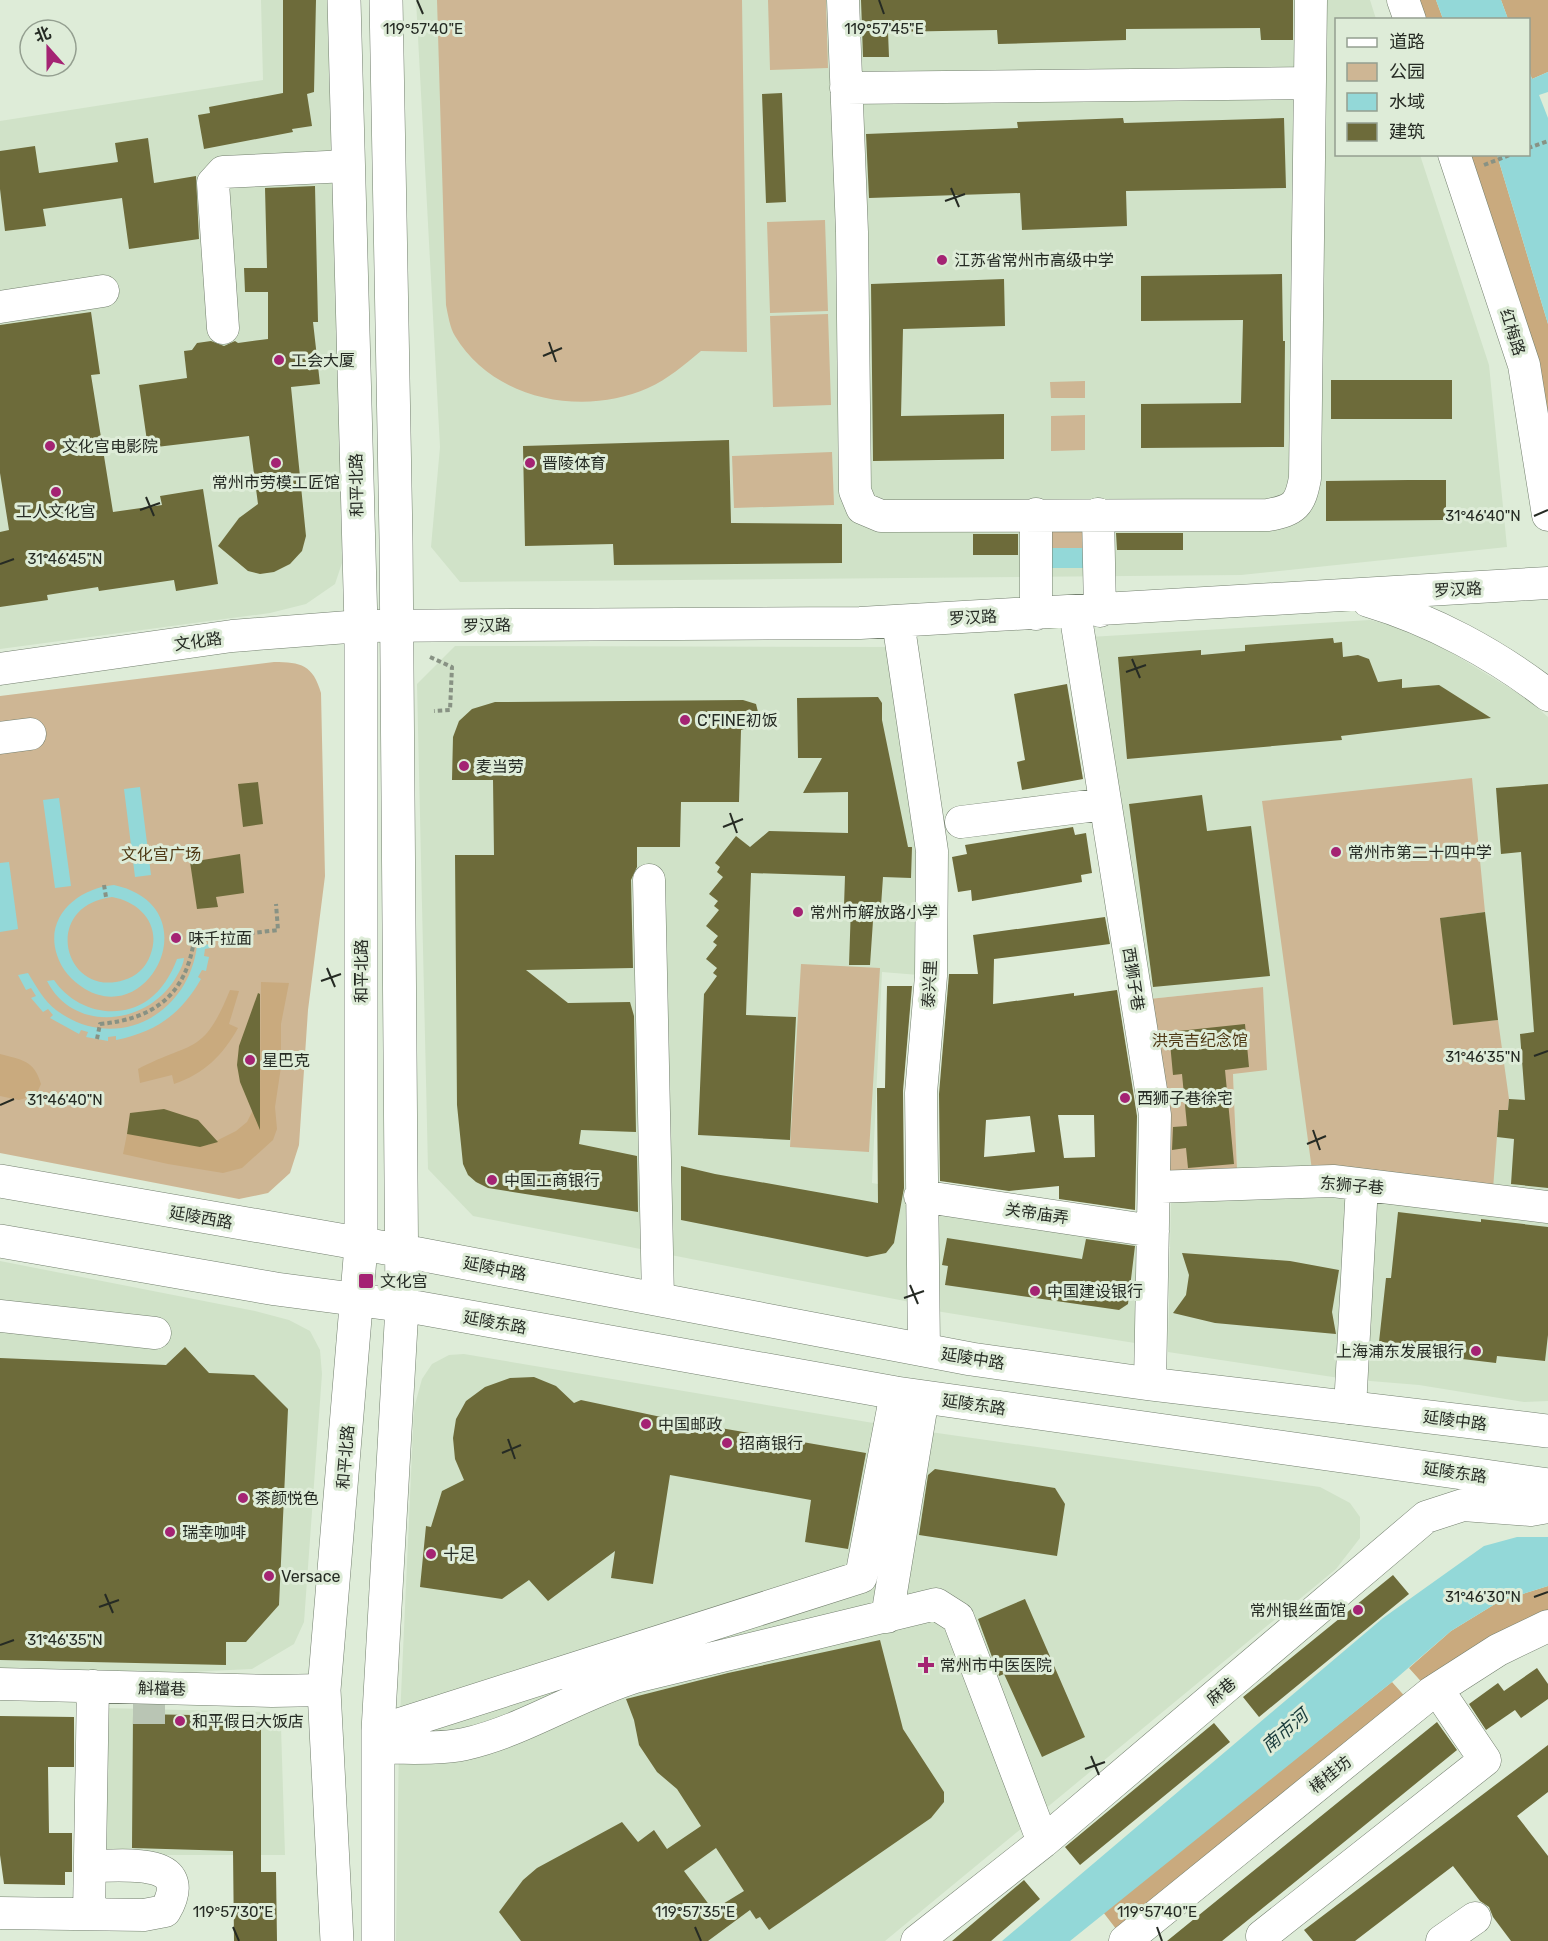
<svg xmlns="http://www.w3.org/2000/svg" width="1548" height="1941" viewBox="0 0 1548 1941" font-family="Rubik,'Noto Sans SC',sans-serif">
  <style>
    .built { fill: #d0e2c8 }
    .green { fill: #ceb694 }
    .forest { fill: #c9aa7e }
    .water { fill: #93d8d8; fill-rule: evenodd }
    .building { fill: #6d6b3a; fill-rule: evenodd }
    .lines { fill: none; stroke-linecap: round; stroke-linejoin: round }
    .minor-tunnel { stroke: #b9c5b4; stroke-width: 32; stroke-dasharray: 32 16; stroke-linecap: butt }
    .minor-casing { stroke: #737f6e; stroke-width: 33 }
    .major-casing { stroke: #737f6e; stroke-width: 34 }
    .path { stroke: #889284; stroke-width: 4; stroke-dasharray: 4.5 3; stroke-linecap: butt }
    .minor { stroke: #fff; stroke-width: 32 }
    .major { stroke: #fff; stroke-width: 33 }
    .ticks { fill: none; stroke: #262b24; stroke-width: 2 }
    .poi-dot { fill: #a42373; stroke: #deecd8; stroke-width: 2 }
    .labels { text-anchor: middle; stroke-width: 6; stroke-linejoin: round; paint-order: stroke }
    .poi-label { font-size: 16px; fill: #262b24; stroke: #deecd8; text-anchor: start }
    .street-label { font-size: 16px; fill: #262b24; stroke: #deecd8 }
    .park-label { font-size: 16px; fill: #4e3814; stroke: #deecd8 }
    .water-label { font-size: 18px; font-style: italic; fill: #183a3a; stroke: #deecd8 }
    .ticks-label { font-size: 15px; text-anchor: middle; fill: #262b24; stroke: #deecd8; stroke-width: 6; stroke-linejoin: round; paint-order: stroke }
  </style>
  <rect width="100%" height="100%" fill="#deecd8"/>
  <path class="built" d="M261,0h73l11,554 -10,30 -29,20 -36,9 -270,36v-528l263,-41z
    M416,0h954l6,19 -40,1v134l84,1 69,210 18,182 -266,28 -781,7 -29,-35 9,-100z
    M1370,620l33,8 34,16 89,54 22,19v477l-311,-25 -4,-95 30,-87 -114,12 -59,-362z
    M455,646l448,1 28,329 -49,-4 -10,211 36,6 7,114 -442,-87 -45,-47 -11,-485z
    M1330,1194l218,26v181l-24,1 -105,-17 -73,-6 -178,-27 3,-153z
    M929,1205l213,29 -1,110 -205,-33z
    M0,1261l255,50 34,9 21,11 10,19 2,24 -18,248 -10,22 -42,25 -66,3 -186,-3z
    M464,1354l445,75 411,58 30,16 10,14v21l-24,31 -451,372h-489l3,-201 15,-332 8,-29 10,-15 17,-9z
    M104,1708l163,4 14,15 4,128h-184z"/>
  <path class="green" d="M437,0h305l5,352 -46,-1c-17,14 -33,28 -53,37 -65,29 -155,12 -193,-52 -5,-8 -7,-21 -9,-31z
    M768,0h58l2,68 -58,2z
    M825,220l3,91 -58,2 -3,-91z
    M828,314l3,91 -58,2 -3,-91z
    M1085,381v17h-34l-1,-16z
    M1085,415v35l-34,1v-35z
    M832,452l2,53 -100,3 -2,-52z
    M1082,529l5,19h-38l1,-17z
    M274,662c27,0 39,3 47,31l4,183 -17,134 -9,135 -9,28 -22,20 -29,6 -239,-46v-457z
    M1472,778l13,134 -44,6 12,106 45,-4 11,79 -1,11h-9l-6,79 -181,-19 -50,-369z
    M801,964l79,4 -11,184 -79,-5z
    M1263,987l4,83 -34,4 4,95 -70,4 -18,-174z"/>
  <path class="forest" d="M1409,0h27l7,19h-27z
    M1501,0h47v72l-16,7 -3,-8 -1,-51 -20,-1z
    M1461,155h36l51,169v122z
    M261,982l28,1 -8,41v43l-6,40 2,22 -4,11 -31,28 -19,5 -55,-9 -45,-10 4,-20 81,11 28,-14 11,-9 13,-26z
    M230,990l9,1 -10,33 9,4c-15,27 -34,46 -64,56l-2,-9 -32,8 -2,-14c56,-29 65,-13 92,-79z
    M0,1054c22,6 34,6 41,30l-5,11 -17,5 -19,-4z
    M1548,1586v31l-122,70 -17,-19 42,-37 49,-30z
    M1392,1682l17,19 -289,233 -17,-22z"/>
  <path class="water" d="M1436,0h65l7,19h-65z
    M1529,71l3,8 16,-7v20l-9,3 9,23v206l-51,-169 31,-1z
    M1049,548h38l-2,20h-34z
    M140,787l11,88 -16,2 -11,-88z
    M59,798l12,88 -16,2 -12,-88z
    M9,862l9,67 -18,3v-69z
    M114,885c96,21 37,143 -29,104 -14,-9 -23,-19 -28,-34 -13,-39 22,-67 57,-70zM112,897c29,5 50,29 38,59 -4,11 -14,21 -26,24 -60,19 -84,-74 -12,-83z
    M210,944v4l-5,1 -1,7 5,1 -3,14 -4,-1 -4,7 3,2c-20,35 -45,53 -85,61v-4l-8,1v4l-22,-4 2,-5 -7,-2 -2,4 -29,-16 3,-3 -5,-6 -5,3 -12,-14 5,-2 -5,-8 -5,2 -8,-15 10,-2c8,13 16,28 28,37 59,44 132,6 141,-64z
    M184,958c-1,8 -5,14 -9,21 -28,46 -101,55 -128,2l7,-1c20,30 63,42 94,20 14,-10 23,-25 29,-41z
    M1517,1537h31v49l-48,15 -49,30 -59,51 -322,259h-68l381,-323 101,-72z"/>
  <path class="building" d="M283,0h33l-2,92 -7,2 5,32 -20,3 1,3 -89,17 -6,-34 12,-2 -1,-6 74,-14z
    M861,0h432v40h-32l-1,-12 -134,1v11l-128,4 -1,-14 -109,2 1,25h-26z
    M782,93l4,109 -20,1 -4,-109z
    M1123,118l1,5 160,-5 2,70 -160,3 1,35 -105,4 -2,-37 -151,5 -3,-64 152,-6 -1,-6z
    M148,138l6,45 42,-7 3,63 -70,10 -7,-51 -79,11 3,17 -41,5 -5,-42v-38l35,-5 4,27 79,-11 -3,-19z
    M315,186l3,136h-5l7,62 -29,3 15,149 -4,15 -12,13 -16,8 -14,2 -12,-3 -30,-25 21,-28 19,-14 -9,-68 -101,12 -9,-63 48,-7 -3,-27 8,-1 5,-7 14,-2 13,5 11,-5 3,2 30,-4v-47h-23l-1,-24h23l-2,-80z
    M1282,274l1,67h2l-1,106 -143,1v-44l100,-1 2,-83 -102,1v-45z
    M1004,279l1,47 -102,3 -2,87 103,-2v45l-131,2 -2,-177z
    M91,312l9,62 -9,1 22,137 49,-7 -2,-9 43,-7 15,95 -42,7 -2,-11 -75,11 -1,-4 -51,8 1,5 -48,7v-75l9,-2 -9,-57v-148z
    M1331,380h121v39h-121z
    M729,440l2,83 111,1v39l-228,2 -1,-21 -88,2 -2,-100z
    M1408,480h38v40l-120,1v-40z
    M1116,533h67v17h-66z
    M973,534h45v21h-45z
    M1333,638l1,5 8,-1 1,15 15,-2 11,4 9,23 24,-3v9l37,-3 52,33 -150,18 1,4 -215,19 -9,-102 83,-7v5l44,-4v-6z
    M1067,684l16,95 -61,11 -5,-28 8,-2 -11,-66z
    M878,697l4,6v17l26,127h4l-1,31 -28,-1 -2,29h-7l-4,59h-21l2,-59h-7l1,-30 -94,-3 -5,142 50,2 -6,123 -92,-5 6,-141 13,-18 -4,-3 4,-5 -11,-9 11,-14 -4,-3 5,-6 -12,-10 13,-16 -5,-4 4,-5 -9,-7 14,-17 -6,-5 3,-5 -5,-4 21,-27 14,11 19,-16 79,2v-41l-45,1 19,-35h-24l-1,-60z
    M743,700l13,4 3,12 -6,10 -12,4 -2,72h-58l-1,45h-43v20l-6,13 2,88 -107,2 42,33 62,-1 4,14 2,116 -55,-2 -2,14 58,12 1,56 -150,-24 -12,-6 -8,-7 -5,-11 -6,-59 -2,-250h39l-1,-75h-41l1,-43 6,-16 13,-12 23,-7z
    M258,782l5,42 -20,3 -5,-43z
    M1548,784v404l-37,-4 3,-45 -17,-2 2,-27h9l1,-11 16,1 -5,-66 14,-2 -13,-180 -20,2 -5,-66z
    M1202,795l5,36 44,-5 19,150 -117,11 -24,-183z
    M1073,827l2,8 11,-2 6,40 -11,2 1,7 -110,19 -1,-11 -13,2 -6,-35 15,-3 -2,-9z
    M240,854l4,39 -28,4 2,10 -21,2 -7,-47z
    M1485,912l13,108 -45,5 -13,-107z
    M1105,917l5,27 -116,15 -1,45 81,-11v3l43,-6 20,126 -2,94 -76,-11v-13l-50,5 -69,-10 -1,-87 10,-120h29l-5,-39zM1058,1115h36l1,42 -31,1zM1030,1116l5,36 -51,5 2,-37z
    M887,986h25l-9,105 1,97 -10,55 -8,10 -19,4 -186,-37v-54l34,8 163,29 -1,-115h8z
    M258,993l2,1v136l-20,-48 -3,-17 2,-19z
    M1245,1024l4,43 -24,3 9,94 -46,4 -2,-20 -14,2 1,-23 14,-1 -5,-52 -9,1 -4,-43z
    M164,1109l34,11 20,22 -18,5 -73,-13 3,-21z
    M1398,1212l83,10v-3l67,8v108l-3,26 -48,-5 -1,7 -42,-5v-7l-75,-9 7,-64h5z
    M947,1238l135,21 4,-20 49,7 -7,58 -9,6 -174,-25 3,-19 -6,-1z
    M1182,1253l108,8 49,9 -7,42 4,22 -121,-11 -42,-10 13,-18 3,-20z
    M185,1347l24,26 45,2 34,34 -9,196 -33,37h-20v23l-226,-5v-302l166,7z
    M534,1377l22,9 18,17 7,-3 99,21 186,32 -18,96 -43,-7 6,-42 -141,-25 -17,109 -42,-6 4,-27 -67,50 -19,-21 -27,19 -82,-12 6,-61 5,1 11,-36 22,-11 -9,-21 -2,-21 3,-19 10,-18 19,-14 25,-9z
    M935,1469l120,19 10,16 -8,52 -138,-21 9,-60z
    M1393,1575l16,19 -150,123 -16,-20z
    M1025,1599l60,138 -43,20 -38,-83 -5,2 -21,-57z
    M880,1640l23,89 41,63v10l-13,16 -162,112 -9,-13 -4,2 -6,-9 -42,31h-187l-22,-29 24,-32 14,-12 85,-46 16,20 16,-12 13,19 34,-23 -24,-37 -20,-17 -18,-27 -5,-25 -8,-21 102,-26zM716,1848l28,43 -31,19 -29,-39z
    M1537,1668l11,16v15l-27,19 -6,-8 -29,20 -17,-26 29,-21 6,8z
    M133,1714l128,2v156h15l1,69h-43l-1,-90 -101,-3z
    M0,1716l74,1v50h-26l1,66h23v39h-7v13l-61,-1 -4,-29z
    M1437,1722l20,28 -146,119 -89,72h-55z
    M1214,1723l16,19 -150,123 -15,-18z
    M1548,1745v47l-31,24 31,40v85h-37l-18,-24 -4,-10 -9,-6 -27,-35 -98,75h-42l-9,-11z
    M1024,1880l16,19 -49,42h-39z"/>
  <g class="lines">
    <path class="minor-tunnel" d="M149,1724v-20"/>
    <g class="minor-casing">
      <path id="minor" d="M843,0l9,232 3,259 7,17 19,8 387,-1c27,-5 32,-10 37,-37l6,-478
        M1403,0l7,20
        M846,88l464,-5
        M1454,154l70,211 24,150
        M0,307l103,-16
        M223,328l-10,-145 10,-11 125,-6
        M1036,514v100
        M1098,514l2,97
        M1368,601c64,19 127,53 180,94
        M1075,612l80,503 -5,269
        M898,621l34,230 -1,125 -10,117 3,257
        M0,669l232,-33 129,-10 499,-3 688,-40
        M0,738l30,-4
        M961,822l144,-18
        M649,880l9,419
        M1154,1187l179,-6 215,26
        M920,1196l233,35
        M0,1316l155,17
        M1350,1408l12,-223
        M887,1617l36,-220
        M0,1684l272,7 52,-1
        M378,1731l483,-154 35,-184
        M378,1748c27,-1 59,2 87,-4 58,-13 112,-49 170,-67l301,-73 22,14 85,224
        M0,1913l144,2 21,-4c32,-55 -43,-45 -75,-45
        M89,1914l4,-228
        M917,1941l126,-99 383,-325 37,-12 68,5 17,-3
        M1125,1941l306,-248 67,-43 50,-24
        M1265,1941l-3,-5 223,-176 -48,-71
        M1442,1941l33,-23"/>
    </g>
    <g class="major-casing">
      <path id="major" d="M0,1181l403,70 568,108 179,25 398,47
        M0,1241l276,48 138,18 482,86 652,92
        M337,1941l-13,-251 37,-444v-620l-17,-626
        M378,1941v-210l24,-424 -6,-767 -10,-540"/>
    </g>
    <path class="path" d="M1528,148l20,-7
      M1484,165l28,-11
      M430,657l22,10 -2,43 -16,1
      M104,885l2,12
      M97,1039l3,-15c54,-5 86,-29 94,-84l84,-10 -2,-26"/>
    <use href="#minor" class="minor"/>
    <use href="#major" class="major"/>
  </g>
  <path class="ticks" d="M417,0l6,14M879,0l5,14M951,188l8,19M945,201l20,-7M549,342l7,20M543,356l19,-8M146,497l8,19M140,510l20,-7M1534,516l14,-6M0,564l14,-5M1132,659l8,19M1126,672l20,-7M730,813l7,20M723,827l20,-8M327,968l8,19M321,981l20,-7M1534,1056l14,-5M0,1105l14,-6M1313,1130l7,20M1307,1144l19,-8M910,1285l8,19M904,1298l20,-7M508,1439l7,20M502,1453l19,-8M105,1594l8,19M1534,1597l14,-5M99,1607l20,-7M0,1645l14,-5M1091,1756l8,19M1085,1769l20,-7M233,1927l6,14M695,1927l6,14M1157,1927l5,14"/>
  <g class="poi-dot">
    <circle cx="942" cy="260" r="6"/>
    <circle cx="279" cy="360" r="6"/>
    <circle cx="50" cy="446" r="6"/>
    <circle cx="276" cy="463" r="6"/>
    <circle cx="530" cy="463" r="6"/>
    <circle cx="56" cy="492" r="6"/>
    <circle cx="685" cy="720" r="6"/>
    <circle cx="464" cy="766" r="6"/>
    <circle cx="1336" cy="852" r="6"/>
    <circle cx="798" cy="912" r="6"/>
    <circle cx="176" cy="938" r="6"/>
    <circle cx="250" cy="1060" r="6"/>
    <circle cx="1125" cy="1098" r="6"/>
    <circle cx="492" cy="1180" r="6"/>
    <rect x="358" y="1273" width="16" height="16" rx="3"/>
    <circle cx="1035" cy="1291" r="6"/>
    <circle cx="1476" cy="1351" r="6"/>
    <circle cx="646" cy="1424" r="6"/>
    <circle cx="727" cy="1443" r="6"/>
    <circle cx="243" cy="1498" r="6"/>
    <circle cx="170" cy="1532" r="6"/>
    <circle cx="431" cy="1554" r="6"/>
    <circle cx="269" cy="1576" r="6"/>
    <circle cx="1358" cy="1610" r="6"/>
    <path d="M923 1656h6v6h6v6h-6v6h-6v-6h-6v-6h6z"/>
    <circle cx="180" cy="1721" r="6"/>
  </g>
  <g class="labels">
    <g class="poi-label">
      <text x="954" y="266">江苏省常州市高级中学</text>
      <text x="291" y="366">工会大厦</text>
      <text x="62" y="452">文化宫电影院</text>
      <text x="542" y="469">晋陵体育</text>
      <text x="276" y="488" text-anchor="middle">常州市劳模工匠馆</text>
      <text x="56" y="517" text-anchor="middle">工人文化宫</text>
      <text x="697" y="726">C'FINE初饭</text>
      <text x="476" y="772">麦当劳</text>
      <text x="1348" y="858">常州市第二十四中学</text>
      <text x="810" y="918">常州市解放路小学</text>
      <text x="188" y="944">味千拉面</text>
      <text x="262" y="1066">星巴克</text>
      <text x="1137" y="1104">西狮子巷徐宅</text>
      <text x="504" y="1186">中国工商银行</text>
      <text x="380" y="1287">文化宫</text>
      <text x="1047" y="1297">中国建设银行</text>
      <text x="1464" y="1357" text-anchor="end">上海浦东发展银行</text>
      <text x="658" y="1430">中国邮政</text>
      <text x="739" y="1449">招商银行</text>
      <text x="255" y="1504">茶颜悦色</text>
      <text x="182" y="1538">瑞幸咖啡</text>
      <text x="443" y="1560">十足</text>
      <text x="281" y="1582">Versace</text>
      <text x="1346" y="1616" text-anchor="end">常州银丝面馆</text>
      <text x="940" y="1671">常州市中医医院</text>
      <text x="192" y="1727">和平假日大饭店</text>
    </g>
    <g class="street-label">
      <text transform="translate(1513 332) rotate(72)" y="6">红梅路</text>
      <text transform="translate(356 485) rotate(-91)" y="6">和平北路</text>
      <text transform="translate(1458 589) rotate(-3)" y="6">罗汉路</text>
      <text transform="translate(973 617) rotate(-3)" y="6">罗汉路</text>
      <text transform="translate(487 625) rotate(-1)" y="6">罗汉路</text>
      <text transform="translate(198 641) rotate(-8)" y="6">文化路</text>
      <text transform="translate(361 971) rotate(-90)" y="6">和平北路</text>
      <text transform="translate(1134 979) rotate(81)" y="6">西狮子巷</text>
      <text transform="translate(929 984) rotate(-87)" y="6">泰兴里</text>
      <text transform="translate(1352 1185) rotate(5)" y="6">东狮子巷</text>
      <text transform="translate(1037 1213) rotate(8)" y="6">关帝庙弄</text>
      <text transform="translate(201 1217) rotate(10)" y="6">延陵西路</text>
      <text transform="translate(495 1268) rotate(11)" y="6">延陵中路</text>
      <text transform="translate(495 1322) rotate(10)" y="6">延陵东路</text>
      <text transform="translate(973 1358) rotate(9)" y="6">延陵中路</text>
      <text transform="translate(974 1404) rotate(8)" y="6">延陵东路</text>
      <text transform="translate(1455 1420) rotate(7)" y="6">延陵中路</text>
      <text transform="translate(345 1457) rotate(-85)" y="6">和平北路</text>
      <text transform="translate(1455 1472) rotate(8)" y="6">延陵东路</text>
      <text transform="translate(162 1688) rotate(2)" y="6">斛檔巷</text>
      <text transform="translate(1221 1691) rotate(-40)" y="6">麻巷</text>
      <text transform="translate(1330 1774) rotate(-39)" y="6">椿桂坊</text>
    </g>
    <g class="park-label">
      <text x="161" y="860">文化宫广场</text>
      <text x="1200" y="1046">洪亮吉纪念馆</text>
    </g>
    <g class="water-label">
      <text transform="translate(1285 1731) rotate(-41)" y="6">南市河</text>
    </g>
  </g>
  <g class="ticks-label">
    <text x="423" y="34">119°57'40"E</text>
    <text x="884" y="34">119°57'45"E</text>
    <text x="1483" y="521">31°46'40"N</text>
    <text x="65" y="564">31°46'45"N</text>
    <text x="1483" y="1062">31°46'35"N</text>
    <text x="65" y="1105">31°46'40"N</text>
    <text x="1483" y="1602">31°46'30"N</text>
    <text x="65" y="1645">31°46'35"N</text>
    <text x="233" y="1917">119°57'30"E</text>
    <text x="695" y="1917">119°57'35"E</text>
    <text x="1157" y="1917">119°57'40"E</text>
  </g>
  <rect x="1335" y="18" width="195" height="138" fill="#deecd8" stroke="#949f90" stroke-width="1.5"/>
  <rect x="1347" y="38" width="30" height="9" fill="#ffffff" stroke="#949f90" stroke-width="1.5"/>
  <text x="1389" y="48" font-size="18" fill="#262b24">道路</text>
  <rect x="1347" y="63" width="30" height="18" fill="#ceb694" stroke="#949f90" stroke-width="1.5"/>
  <text x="1389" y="78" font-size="18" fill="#262b24">公园</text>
  <rect x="1347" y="93" width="30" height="18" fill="#93d8d8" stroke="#949f90" stroke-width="1.5"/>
  <text x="1389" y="108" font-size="18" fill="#262b24">水域</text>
  <rect x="1347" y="123" width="30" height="18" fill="#6d6b3a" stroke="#949f90" stroke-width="1.5"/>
  <text x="1389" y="138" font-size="18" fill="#262b24">建筑</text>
  <g transform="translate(48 48) rotate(339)"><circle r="28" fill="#deecd8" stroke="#949f90" stroke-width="1.5"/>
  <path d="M0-4.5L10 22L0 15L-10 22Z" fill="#a42373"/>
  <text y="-9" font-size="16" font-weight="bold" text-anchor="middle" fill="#262b24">北</text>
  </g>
</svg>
